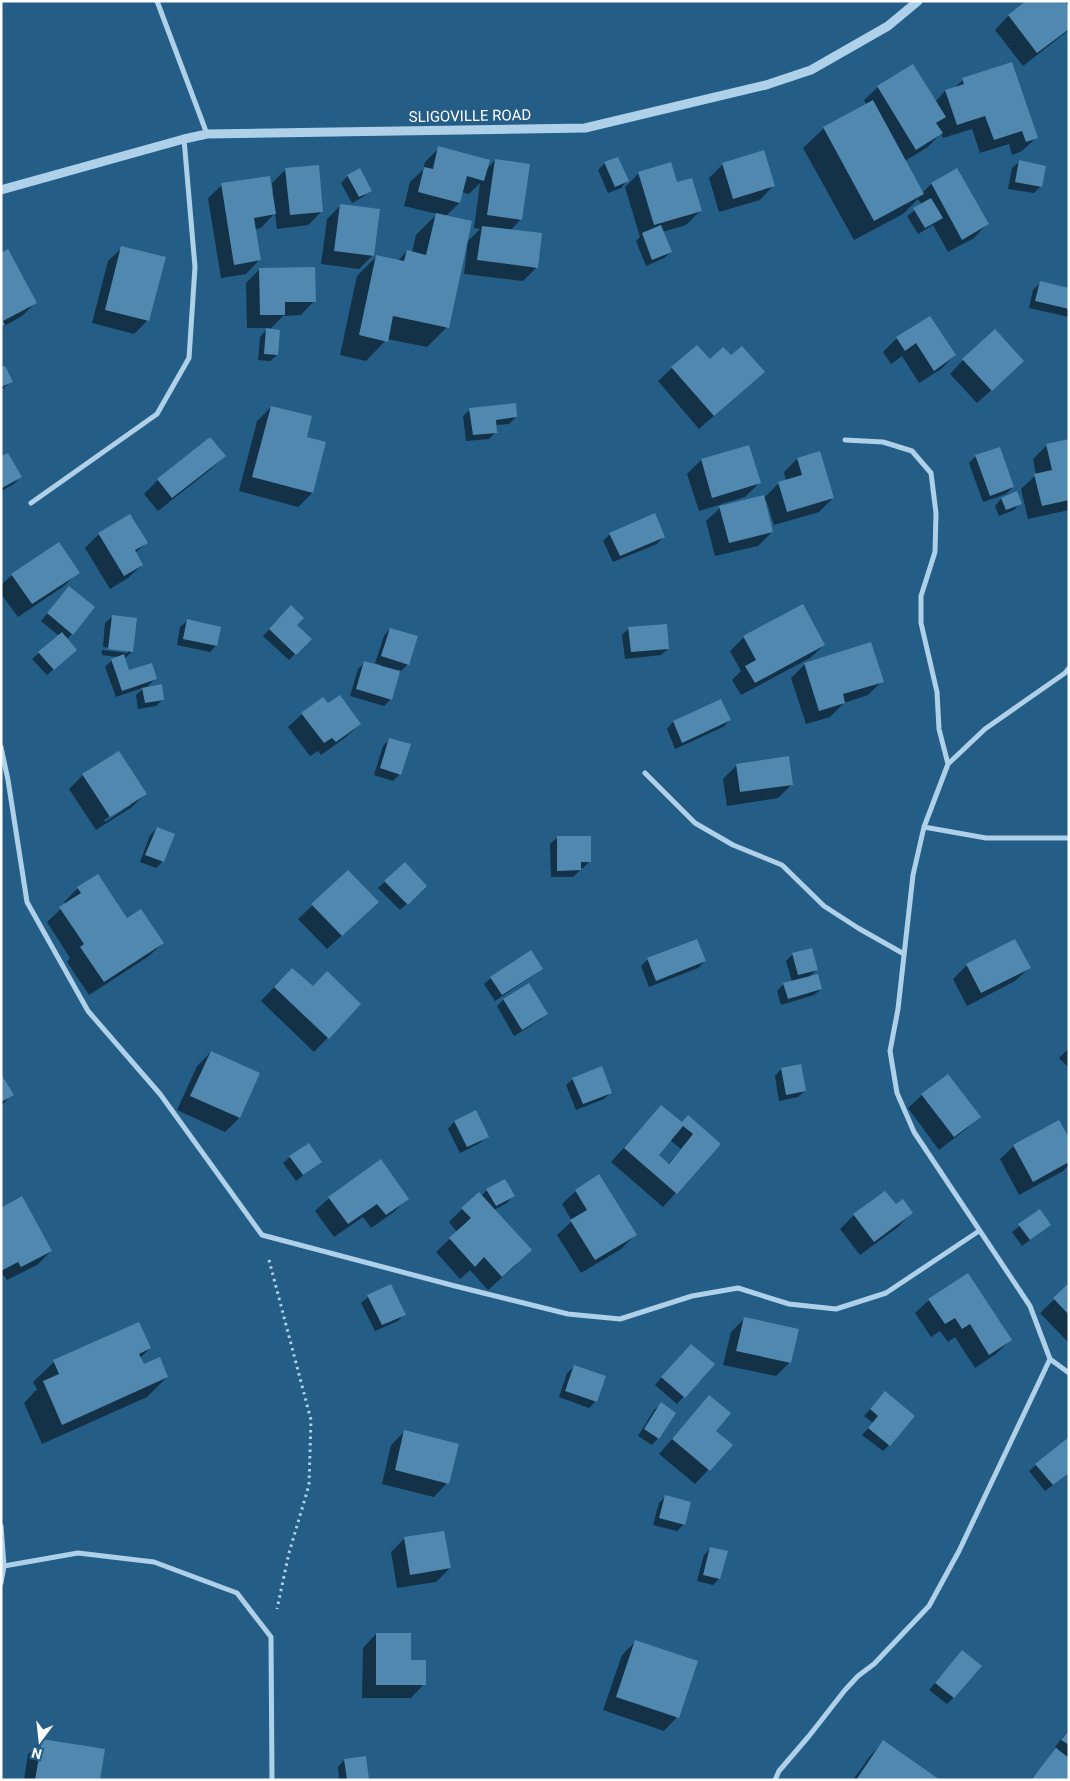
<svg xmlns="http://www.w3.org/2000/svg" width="1070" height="1781" viewBox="0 0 1070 1781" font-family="Roboto,sans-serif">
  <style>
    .shadow { fill: #0007; fill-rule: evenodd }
    .building { fill: #5088b0; fill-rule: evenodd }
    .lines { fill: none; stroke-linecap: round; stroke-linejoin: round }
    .path { stroke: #aed1e9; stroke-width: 3; stroke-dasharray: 2.5 4; stroke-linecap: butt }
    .minor { stroke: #aed1e9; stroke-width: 5 }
    .tertiary { stroke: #aed1e9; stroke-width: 9 }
    .labels { text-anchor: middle; stroke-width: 4; stroke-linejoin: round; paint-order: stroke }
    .street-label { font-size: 15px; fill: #fff; stroke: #245d86 }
  </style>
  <rect width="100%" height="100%" fill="#245d86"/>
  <path class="shadow" d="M1028,1l41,8v21l-46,36 -28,-36 13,-14z
    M963,80l73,58 -14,13 -10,4 -3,-11 -29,9 -8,-24 -29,9 -2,-5 -13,14 -23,14 17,32 9,-9 26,-14 30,54 -13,14 -26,14 -15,-27 -15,9 -11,-18 15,-11 -4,-6 -15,15 -49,26 -51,-92 21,-20 43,-23 -3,-5 14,-13 57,15 10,-11 9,-3z
    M439,148l47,22 9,-10 26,59 -11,12 27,36 -14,14 -59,-7 4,-33 12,-12 -6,-1 6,-45 -11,11 -8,-2 -2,11 -14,14 2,110 -20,20 -40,-8 -21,22 -26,-6 17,-79 20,-20 21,5 9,-10 5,1 4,-17 21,-21 -33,-8 6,-24 13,-12 2,-8z
    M1019,162l22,24 -7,7 -26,-4 4,-21z
    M605,163l22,18 -6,7 -13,5 -10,-23z
    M723,164l50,22 -13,14 -41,12 -10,-34z
    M286,169l36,42 -14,14 -31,4 -2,-16 -14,15 -6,1 4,31 -13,14 -25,4 -13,-80 14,-13 51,7 -1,-9z
    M639,173l37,11 24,27 -14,14 -24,7 9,20 -7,6 -18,8 -10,-25 4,-4 -15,-50z
    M348,176l22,14 -7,7 -11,6 -11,-20z
    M341,205l32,50 -14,14 -38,-5 6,-45z
    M122,248l26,72 -14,14 -42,-11 16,-62z
    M1,254l35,48 -14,14 -21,12z
    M260,269l54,32 -13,14 -18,1 -14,14 8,25 -7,6 -12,-1 2,-23 8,-9h-21l-1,-45z
    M1040,283l29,6v28l-40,-9 4,-18z
    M929,318l26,37 -14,14 -22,14 -17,-27 -11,8 -8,-12 14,-14z
    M731,357l32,15 -64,57 -41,-48 14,-13z
    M963,360l46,14 -32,29 -27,-29z
    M1,369l10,13 -10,8z
    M271,407l34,31 7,55 -14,14 -59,-16 18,-70z
    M470,410l46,7 -7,7 -14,1 1,7 -7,7 -23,2 -3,-25z
    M1069,440v70l-41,9 -7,-30 15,-14 -3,-16 14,-14z
    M748,446l11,37 -14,14 -46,14 -12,-37 14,-14z
    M224,456l-14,14 -52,41 -14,-17 14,-14z
    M976,456l37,31 -7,7 -23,8 -14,-39z
    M1,458l19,19 -6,7 -13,7z
    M797,459l36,39 -14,14 -45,13 -8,-25 -2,1 8,31 -14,14 -43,10 -9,-35 14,-13 43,-9 16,-16 7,-2 -2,-9z
    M1016,493l4,10 -6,7 -15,6 -4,-10 6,-7z
    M99,534l47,9 -11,10 7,12 -14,13 -18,11 -25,-41z
    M610,534l53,3 -6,7 -44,18 -10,-21z
    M59,544l19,28 -14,14 -46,31 -17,-23v-9l11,-10z
    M69,587l3,47 -5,5 2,17 -22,19 -15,-16 27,-23 -18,-15z
    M284,614l26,25 -21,21 -26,-24z
    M112,617l20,35 -8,7 5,13 26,7 -9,9 17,11 -7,7 -18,3 -2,-14 9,-8 -29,10 -11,-30 7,-7 6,-3 -16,-2v-5l26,3v-3l-25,-3 2,-24z
    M187,621l29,25 -6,6 -33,-7 3,-18z
    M629,628l39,21 -7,6 -36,4 -3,-24z
    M390,629l18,35 -7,7 -2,-1 -8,29 -7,7 -34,-10 8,-27 6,-6 16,4 1,-2 -6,-2 9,-27z
    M744,637l80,8 -14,13 -69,37 -9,-15 9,-9 -11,-20z
    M805,664l77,17 -14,14 -24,8 -14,14 -24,7 -15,-46z
    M721,701l9,19 -7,7 -48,22 -8,-20 6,-7z
    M328,705l32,19 -14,13 -25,18 -3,-4 -8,5 -22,-29 14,-13z
    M390,739l10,35 -7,7 -19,-6 9,-29z
    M737,765l55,19 -14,14 -51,8 -4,-27z
    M83,775l62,19 -13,13 -36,23 -27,-41zM131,802v3l-26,17 -1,-2z
    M157,828l6,33 -7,7 -16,-6 10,-27z
    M557,838l33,23 -7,7h-3v2l-7,7h-22l-1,-33z
    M405,863l21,23 -26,24 -22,-22z
    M348,872l15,44 -36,33 -29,-30z
    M78,888l85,55 -14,13 -60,39 -22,-33 3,-4 -23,-36 19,-18 -2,-2z
    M793,954l23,16 -7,7 12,12 -7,6 -33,10 -4,-14 7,-7 8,-2 -6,-21z
    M648,959l57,2 -7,7 -49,19 -8,-21z
    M967,965l62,3 -14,13 -48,25 -14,-27z
    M541,969l-7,6 -39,26 -11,-17 7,-6z
    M278,983l34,5 48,16 -46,48 -53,-51z
    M529,984l18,30 -7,6 -26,16 -17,-30 6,-6z
    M1069,1048v20l-10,-10z
    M211,1052l47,22 -19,44 -14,14 -48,-22 20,-44z
    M781,1069l24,22 -7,6 -19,4 -4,-25z
    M947,1075l32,42 -14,13 -26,20 -31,-42 14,-13z
    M1,1076l11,18 -11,12z
    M573,1079l38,13 -7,7 -28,11 -10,-25z
    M475,1112l12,24 -7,7 -20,10 -12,-24 6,-7z
    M648,1121l34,3 37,20 -56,63 -52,-45zM670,1140l11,9 -13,15 -11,-8z
    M1069,1141v24l-6,6 -44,24 -19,-36 14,-13z
    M290,1157l30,5 -24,19 -13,-18z
    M487,1190l26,6 -6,7 -13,7 23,54 -29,26 -18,-20 -10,9 -24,-27 21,-20 -8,-10 13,-13 19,-13z
    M576,1191l59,44 -14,14 -40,24 -24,-38 15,-14 -10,-17z
    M329,1198h78l-13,14 -23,16 -8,-11 -29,20 -19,-26z
    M896,1206l15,7 -13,14 -38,28 -20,-26 14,-14z
    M1,1209l50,42 -14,14 -30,15 -3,-5 -3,2z
    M1039,1211l11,14 -28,21 -10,-14z
    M1069,1285v57h-1l-28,-29z
    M368,1297l36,17 -6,7 -23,10 -14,-28z
    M929,1300l81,40 -14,14 -21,14 -20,-31 -7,5 -8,-11 -9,6 -16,-24z
    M745,1318l45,44 -14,14 -53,-11 8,-33z
    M138,1324l12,24 -10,10 3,8 24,11 -20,20 -105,47 -18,-41 13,-14 -4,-7 21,-20z
    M684,1352l29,12 -36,40 -22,-19z
    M574,1367l22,34 -7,7 -30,-11 8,-24z
    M885,1392l4,53 -6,6 -21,-16 11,-12 -9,-7z
    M709,1396l5,35 17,14 -36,39 -36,-30z
    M661,1404l-3,34 -6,7 -14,-9 16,-26z
    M405,1431l42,52 -13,14 -52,-13 9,-39z
    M1036,1465l33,8 -24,18 -16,-20z
    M665,1497l19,27 -7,7 -24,-6 6,-22z
    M405,1538l45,30 -14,14 -39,6 -6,-36z
    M711,1548l8,31 -6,6 -16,-4 7,-26z
    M376,1634l34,27 14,23 -13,14h-49l1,-50z
    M636,1641l41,76 -13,14 -61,-21 19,-55z
    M962,1651l-9,47 -6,6 -18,-14z
    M1069,1729v26l-3,3 3,22h-39l28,-31 -3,-2z
    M42,1741l57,39h-75l4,-26z
    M883,1742l55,38h-85l17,-24z
    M344,1760l24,20h-29l-1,-13z"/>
  <path class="building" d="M1026,1h38l5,6v22l-32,24 -29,-38z
    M1012,62l26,76 -12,4 -4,-11 -28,9 -9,-24 -28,9 -12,-35 19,-6 -2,-6z
    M913,64l33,53 -10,6 7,10 -27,17 -39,-64z
    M873,100l51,94 -50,27 -51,-94z
    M438,146l52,14 -6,21 -17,-5 -7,27 -42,-11 6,-25 9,2z
    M764,150l11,36 -42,13 -11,-36z
    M618,157l11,24 -14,6 -11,-25z
    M495,159l35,5 -8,56 -35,-5z
    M1019,160l27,6 -4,21 -27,-5z
    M671,162l6,20 15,-4 10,33 -48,14 -16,-53z
    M319,165l4,47 -33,3 -5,-47z
    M360,168l12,23 -13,6 -12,-22z
    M957,168l32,56 -27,16 -31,-57z
    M270,176l6,38 -22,4 7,42 -27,5 -13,-82z
    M931,198l12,20 -18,10 -12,-20z
    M340,204l40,5 -6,47 -40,-5z
    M436,213l36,8 -23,107 -56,-12 -5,26 -29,-7 17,-80 28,6 3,-11 19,5z
    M661,225l11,27 -20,8 -10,-27z
    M482,226l60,7 -4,35 -61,-8z
    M121,246l45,11 -17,64 -44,-11z
    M8,249l29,54 -34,18 2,4 -4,2v-74z
    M315,267l1,35h-31v13h-25l-1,-47z
    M1040,281l29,7v21l-34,-8z
    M930,316l26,39 -22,16 -18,-28 -11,8 -9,-14z
    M266,328l14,2 -2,25 -14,-1z
    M995,329l29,32 -32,30 -30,-32z
    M697,345l13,14 13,-12 8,8 11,-9 23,26 -51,44 -43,-49z
    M5,366l8,16 -12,5v-20z
    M516,403l1,14 -21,3 1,13 -24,2 -4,-27z
    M271,406l41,10 -5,21 19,5 -13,51 -61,-16z
    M210,437l16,19 -54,42 -15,-19z
    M1069,439v61l-27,6 -8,-32 18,-4 -6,-26z
    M749,445l12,38 -49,15 -11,-39z
    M1000,447l14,40 -24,9 -15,-41z
    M820,451l14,47 -47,14 -9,-30 24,-7 -5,-17z
    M8,453l14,24 -20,11 -1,-32z
    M1017,491l5,13 -16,6 -5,-12z
    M764,495l9,37 -44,11 -10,-37z
    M655,513l10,24 -45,19 -11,-23z
    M130,514l18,29 -13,7 8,15 -19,11 -26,-43z
    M59,542l21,31 -48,31 -21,-30z
    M69,586l26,21 -22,28 -26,-22z
    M803,604l22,41 -70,38 -10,-17 11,-6 -13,-24z
    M291,605l13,13 -7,7 15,14 -16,16 -27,-26z
    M112,615l25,3 -4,34 -25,-3z
    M187,619l34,8 -4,19 -34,-7z
    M667,624l2,25 -38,3 -3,-25z
    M390,628l28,8 -9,29 -28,-9z
    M62,632l15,18 -23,20 -16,-18z
    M871,642l13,40 -41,12 2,9 -26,8 -15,-48z
    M124,654l5,16 23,-7 5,16 -35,12 -11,-32z
    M364,661l36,10 -8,29 -36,-11z
    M162,684l2,16 -19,3 -3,-15z
    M340,695l21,29 -25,18 -4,-4 -8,5 -23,-30 22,-16 5,6z
    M721,699l10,21 -49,23 -9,-22z
    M389,738l22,6 -10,31 -21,-7z
    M119,751l28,43 -37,23 -28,-43z
    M789,756l4,29 -53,7 -4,-28z
    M157,827l18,7 -11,28 -19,-7z
    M557,836h34v26h-10v8l-24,1z
    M405,862l22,24 -19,19 -24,-24z
    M348,870l31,32 -37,34 -31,-32z
    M98,874l29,44 14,-9 23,34 -60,39 -24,-35 4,-3 -25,-37 22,-14 -4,-6z
    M697,939l9,22 -50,20 -9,-23z
    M1015,939l16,29 -50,25 -15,-29z
    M812,948l6,22 -20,5 -6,-22z
    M531,950l12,19 -41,26 -12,-18z
    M292,968l21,18 14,-15 34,33 -32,35 -55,-52z
    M818,974l4,15 -34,10 -5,-16z
    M529,983l19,31 -26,16 -19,-31z
    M211,1051l49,22 -20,45 -50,-22z
    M801,1064l5,27 -20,4 -5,-27z
    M602,1066l10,27 -29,11 -11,-26z
    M1,1074l13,21 -13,7z
    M948,1074l33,43 -27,20 -33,-43z
    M661,1105l21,17 6,-7 33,29 -44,50 -53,-46zM683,1126l10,8 -24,30 -10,-9z
    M476,1110l13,27 -22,10 -13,-26z
    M1059,1120l10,18v24l-36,20 -20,-37z
    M309,1143l13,19 -19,13 -14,-19z
    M381,1159l28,40 -23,16 -9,-11 -29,20 -20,-27z
    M599,1174l38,61 -42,25 -25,-40 17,-10 -12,-20z
    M505,1179l10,17 -19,10 -10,-17z
    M885,1191l11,13 7,-5 10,14 -39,29 -21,-28z
    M479,1192l53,58 -30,27 -18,-20 -9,10 -26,-29 22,-20 -10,-10z
    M22,1196l30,55 -31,16 -3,-5 -17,9v-63z
    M1040,1209l11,16 -21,15 -12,-16z
    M968,1273l44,67 -23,15 -19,-31 -8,5 -7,-11 -10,6 -17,-25z
    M1069,1283v32l-16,-17z
    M391,1284l15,31 -24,10 -15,-30z
    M744,1317l55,12 -8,34 -55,-12z
    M139,1322l12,26 -12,6 5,10 16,-7 8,20 -106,48 -19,-44 16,-7 -6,-14z
    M691,1344l24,20 -30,34 -24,-21z
    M574,1365l32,11 -9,26 -32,-11z
    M885,1391l30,25 -25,30 -22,-18 10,-12 -8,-7z
    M709,1395l22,18 -15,18 17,14 -23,26 -38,-32z
    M661,1402l15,11 -17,26 -15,-10z
    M404,1430l55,14 -10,40 -54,-14z
    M1069,1437v36l-16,12 -18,-21z
    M665,1495l26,7 -6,23 -26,-7z
    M444,1531l7,37 -41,7 -6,-38z
    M710,1547l18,4 -8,28 -17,-4z
    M376,1633h35v27h15v25h-50z
    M635,1640l63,21 -19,57 -63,-21z
    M962,1650l20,16 -28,32 -19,-15z
    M1069,1730v15l-8,-5z
    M42,1739l63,10 -5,31h-65z
    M883,1740l57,40h-84z
    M1056,1748l13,10v22h-38z
    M366,1756l3,24h-22l-3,-21z"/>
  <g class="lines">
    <path class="path" d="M269,1260l42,160 -2,65 -20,68 -12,56"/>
    <path class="minor" d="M157,1l50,133
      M845,440l38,2 29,9 19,22 5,40 -1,39 -14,44v27l16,69 2,37 9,35
      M31,503l126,-89 32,-56 6,-91 -11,-128
      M1069,668l-4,5 -80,56 -37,35 -24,63 -11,48 -15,134 -8,42 7,42 17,39 116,174 20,53 19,14
      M1,747l7,33 19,122 61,109 72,83 102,141 193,51 113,28 52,5 72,-23 46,-8 51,16 47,5 50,-16 93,-62
      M645,773l50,50 38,22 49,20 42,41 34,22 46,26
      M924,827l62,11h83
      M1,1526l3,40 -3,17
      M4,1566l74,-13 76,9 83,31 34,44 1,143
      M775,1780l4,-9 30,-35 36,-46 13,-14 16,-12 55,-58 30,-55 91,-192"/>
    <path class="tertiary" d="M1,190l183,-51 23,-5 378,-6 181,-43 45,-15 77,-44 30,-25"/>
  </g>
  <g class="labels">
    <g class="street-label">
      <text transform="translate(470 116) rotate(-1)" y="5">SLIGOVILLE ROAD</text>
    </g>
  </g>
  <rect width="1070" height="1781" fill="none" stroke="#ffffff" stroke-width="5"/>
  <g transform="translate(40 1741) rotate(195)" stroke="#245d86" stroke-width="4" paint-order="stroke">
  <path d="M0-4L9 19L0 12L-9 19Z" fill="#ffffff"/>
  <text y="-8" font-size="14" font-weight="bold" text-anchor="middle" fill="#ffffff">N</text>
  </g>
</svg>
